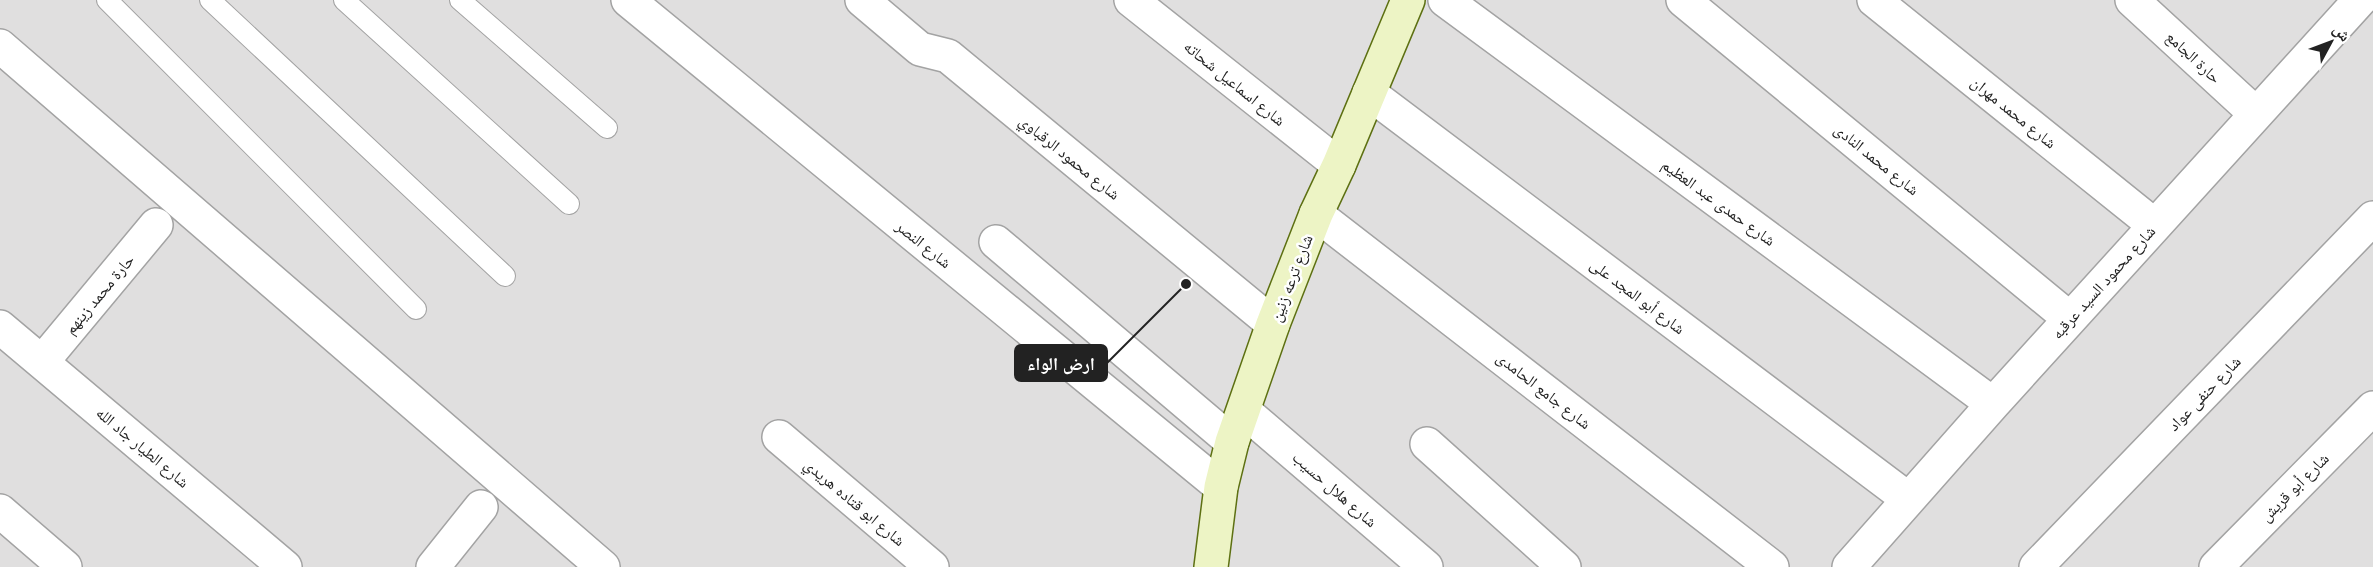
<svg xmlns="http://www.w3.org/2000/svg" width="2373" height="567" viewBox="0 0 2373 567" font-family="'Noto Sans','Noto Naskh Arabic',sans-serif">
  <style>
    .residential { fill: #e0dfdf }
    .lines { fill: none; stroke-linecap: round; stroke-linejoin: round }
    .lane-casing { stroke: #a3a3a3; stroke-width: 22 }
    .street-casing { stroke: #a3a3a3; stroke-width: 36 }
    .secondary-casing { stroke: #5d7012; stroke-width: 36 }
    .lane { stroke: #fff; stroke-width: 20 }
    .street { stroke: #fff; stroke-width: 33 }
    .secondary { stroke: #edf4c5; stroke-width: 33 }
    .labels { text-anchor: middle; stroke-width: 5; stroke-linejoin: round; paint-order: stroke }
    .street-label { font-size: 16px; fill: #222; stroke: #fff }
    .leader { fill: none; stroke: #222; stroke-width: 2 }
    .callout-dot { fill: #222; stroke: #fff; stroke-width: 2 }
    .callout { fill: #222; stroke: #222; stroke-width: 2 }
    .callout-label { font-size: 18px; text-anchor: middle; font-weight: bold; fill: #fff }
  </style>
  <rect width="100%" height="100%" fill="#f1efea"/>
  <path class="residential" d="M0,0h2373v567h-2373z"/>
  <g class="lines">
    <g class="lane-casing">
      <path id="lane" d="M107,0l309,309
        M210,0l295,276
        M344,0l225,204
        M460,0l147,128"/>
    </g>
    <g class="street-casing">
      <path id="street" d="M628,0l593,487
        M862,0l58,49 28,7 325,268
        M1131,0l208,165
        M1445,0l548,404
        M1683,0l387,319
        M1874,0l280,225
        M2132,0l124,114
        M0,46l603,521
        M1369,93l539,406
        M1316,214l456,353
        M996,242l236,200
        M0,327l285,240
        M42,362l114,-137
        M1244,411l182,156
        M779,437l153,130
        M1427,444l137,123
        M0,511l65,56
        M433,567l48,-60
        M1849,567l144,-163 367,-404
        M2036,567l337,-349
        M2216,567l157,-159"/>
    </g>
    <g class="secondary-casing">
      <path id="secondary" d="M1211,567l10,-80 11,-45 41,-118 43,-110 23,-49 69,-165"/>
    </g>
    <use href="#lane" class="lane"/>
    <use href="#street" class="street"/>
    <use href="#secondary" class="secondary"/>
  </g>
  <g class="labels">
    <g class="street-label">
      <text transform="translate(2194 57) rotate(43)" y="6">حارة الجامع</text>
      <text transform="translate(1235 83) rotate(39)" y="6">شارع اسماعيل شحاته</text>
      <text transform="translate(2014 112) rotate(39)" y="6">شارع محمد مهران</text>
      <text transform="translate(1070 157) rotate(39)" y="6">شارع محمود الرقباوي</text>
      <text transform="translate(1877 159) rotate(39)" y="6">شارع محمد النادى</text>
      <text transform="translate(1719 202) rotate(36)" y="6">شارع حمدى عبد العظيم</text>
      <text transform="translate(924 244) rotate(39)" y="6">شارع النصر</text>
      <text transform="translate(1291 278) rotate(-69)" y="6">شارع ترعه زنين</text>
      <text transform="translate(2103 282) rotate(-48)" y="6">شارع محمود السيد عرقبه</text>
      <text transform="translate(99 294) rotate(-50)" y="6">حارة محمد زينهم</text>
      <text transform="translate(1638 296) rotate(37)" y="6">شارع أبو المجد على</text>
      <text transform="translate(1544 390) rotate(38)" y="6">شارع جامع الحامدى</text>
      <text transform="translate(2204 393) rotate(-46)" y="6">شارع حنفى عواد</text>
      <text transform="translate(143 447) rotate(40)" y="6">شارع الطيار جاد الله</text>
      <text transform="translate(2294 487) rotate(-45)" y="6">شارع أبو قريش</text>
      <text transform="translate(1335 489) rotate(41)" y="6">شارع هلال حسيب</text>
      <text transform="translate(855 502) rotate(40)" y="6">شارع ابو قتاده هريدي</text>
    </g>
  </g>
  <path class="leader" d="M1186 284L1107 363"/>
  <circle class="callout-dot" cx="1186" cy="284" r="6"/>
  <rect class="callout" x="1015" y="345" width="92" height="36" rx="6"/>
  <g class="callout-label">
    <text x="1061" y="370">ارض الواء</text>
  </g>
  <g transform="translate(2331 42) rotate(49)" stroke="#ffffff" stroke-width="4.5" paint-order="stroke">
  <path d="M0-4.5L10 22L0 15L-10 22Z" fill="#222222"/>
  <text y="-9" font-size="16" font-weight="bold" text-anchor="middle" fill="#222222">ش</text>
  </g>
</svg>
